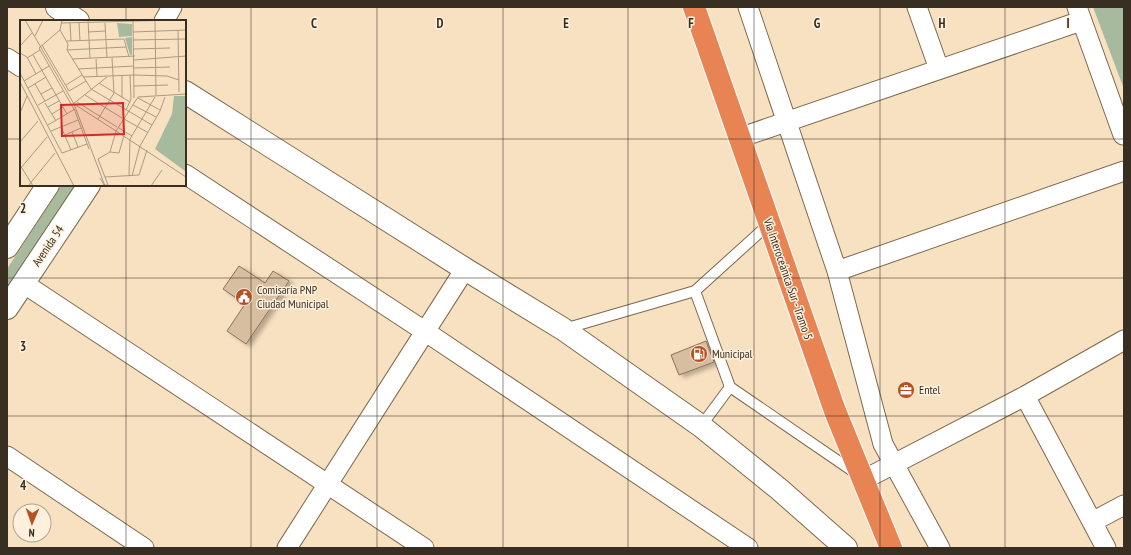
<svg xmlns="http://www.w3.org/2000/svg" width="1131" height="555" viewBox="0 0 1131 555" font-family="'PT Sans Narrow',sans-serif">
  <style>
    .green { fill: #a8ba9e }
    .building { fill: #d8bea1; stroke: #8a7257; filter: url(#shadow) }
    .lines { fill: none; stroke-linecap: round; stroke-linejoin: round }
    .lane-casing { stroke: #7e694d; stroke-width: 12 }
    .street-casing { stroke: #7e694d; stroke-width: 21 }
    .secondary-casing { stroke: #7e694d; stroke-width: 24 }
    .highway-casing { stroke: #fff; stroke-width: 24 }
    .lane { stroke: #fff; stroke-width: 10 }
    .street { stroke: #fff; stroke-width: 19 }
    .secondary { stroke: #fff; stroke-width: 22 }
    .highway { stroke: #e88354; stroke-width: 22 }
    .grid { fill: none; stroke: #382f22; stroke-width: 1; stroke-opacity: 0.55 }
    .labels { text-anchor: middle; stroke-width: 3; stroke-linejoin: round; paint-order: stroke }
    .street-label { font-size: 12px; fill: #382f22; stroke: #fef0dc }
    .poi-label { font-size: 12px; fill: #382f22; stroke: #fef0dc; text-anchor: start }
    .inset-road { fill: none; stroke: #ab9a81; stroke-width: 1 }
    .view { fill: #d62828; fill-opacity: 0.15; stroke: #d62828; stroke-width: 2 }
    .inset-edge { fill: none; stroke: #382f22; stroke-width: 2 }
    .grid-label { font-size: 13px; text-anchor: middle; font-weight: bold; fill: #382f22; stroke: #fef0dc; stroke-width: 3; stroke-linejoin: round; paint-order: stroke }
  </style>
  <defs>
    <filter id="shadow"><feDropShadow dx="4.5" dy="2.5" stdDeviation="2" flood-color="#0004"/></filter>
  </defs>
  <rect width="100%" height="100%" fill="#f8e1c1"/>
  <path class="green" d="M1093,7h31v82z
    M62,185h16l-71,107v-23z"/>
  <path class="building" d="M239,266l26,17 8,-12 16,10 -43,63 -19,-13 18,-27 -22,-15z
    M706,341l8,21 -35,13 -8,-20z"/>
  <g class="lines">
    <g class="lane-casing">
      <path id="lane" d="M769,224l-74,67 35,96 127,87
        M564,329l131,-38
        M701,426l29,-39"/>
    </g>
    <g class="street-casing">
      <path id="street" d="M748,7l89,264 46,173 57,104
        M917,7l22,62
        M1077,7l46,128
        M164,21l8,-14
        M7,58l14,9
        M739,138l342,-117
        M185,174l241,158 322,216
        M837,271l287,-100
        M23,283l401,265
        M1025,396l81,152
        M7,456l137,92
        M865,479l160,-83 99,-56
        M1092,522l32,-17
        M287,548l178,-279"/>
    </g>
    <g class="secondary-casing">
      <path id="secondary" d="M57,7l21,14
        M185,92l280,177 98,60 138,97 78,63 67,59
        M7,247l41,-62
        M7,308l82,-123"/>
    </g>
    <g class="highway-casing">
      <path id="highway" d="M694,7l141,404 56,137"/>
    </g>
    <use href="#lane" class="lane"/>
    <use href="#street" class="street"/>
    <use href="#secondary" class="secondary"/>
    <use href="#highway" class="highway"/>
  </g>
  <path class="grid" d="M126,7v14M251,7v541M377,7v541M503,7v541M628,7v541M754,7v541M880,7v541M1005,7v541M7,139h14M185,139h939M126,185v363M7,278h1117M7,416h1117"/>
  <defs>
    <g id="civic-disc" transform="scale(0.9)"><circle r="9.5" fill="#b65122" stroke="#fef0dc"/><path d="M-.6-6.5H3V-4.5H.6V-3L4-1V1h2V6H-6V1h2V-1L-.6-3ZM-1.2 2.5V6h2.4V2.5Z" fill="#fff"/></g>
    <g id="fuel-disc" transform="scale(0.9)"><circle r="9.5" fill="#b65122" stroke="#fef0dc"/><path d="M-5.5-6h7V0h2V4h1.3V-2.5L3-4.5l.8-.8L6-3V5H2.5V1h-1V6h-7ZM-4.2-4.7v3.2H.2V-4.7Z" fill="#fff"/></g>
    <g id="office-disc" transform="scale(0.9)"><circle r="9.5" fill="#b65122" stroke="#fef0dc"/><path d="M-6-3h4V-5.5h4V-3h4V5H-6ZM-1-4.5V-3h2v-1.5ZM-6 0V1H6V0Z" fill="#fff"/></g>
  </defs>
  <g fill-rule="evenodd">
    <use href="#civic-disc" x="244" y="297"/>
    <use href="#fuel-disc" x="699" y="354"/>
    <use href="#office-disc" x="906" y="390"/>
  </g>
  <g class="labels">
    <g class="street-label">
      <text transform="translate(48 246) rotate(-56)" y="4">Avenida 54</text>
      <text transform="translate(788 279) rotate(71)" y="4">Vía Interoceánica Sur - Tramo 5</text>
    </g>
    <g class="poi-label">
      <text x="257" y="294">Comisaría PNP<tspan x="257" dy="14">Ciudad Municipal</tspan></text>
      <text x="712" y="358">Municipal</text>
      <text x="919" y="394">Entel</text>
    </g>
  </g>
  <g transform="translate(20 20)">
    <rect width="166" height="166" fill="#f8e1c1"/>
    <path d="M97,3l15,1v12l-13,1zM112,17v18h-2l-5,-17zM154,76h12l-1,75 -30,-22 17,-35z" fill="#a8ba9e"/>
    <path class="inset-road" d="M5,0l49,84 31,82M42,0l-2,10 -21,18 36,63 14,38M68,0l2,38M113,0l1,78M135,0l1,75M41,3l116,-3M50,3l1,18M59,3l1,18M85,3l2,35M40,10l8,14 -1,6 24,39 61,36M158,10l1,62M68,12l17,-1M113,12l53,-2M15,16l8,-16M113,20l53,-1M47,21l57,-2 5,18M22,25l27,46M0,26l12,-13M113,29l37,-1M47,30l59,-3M0,33l7,4 9,17M13,35l34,59M7,38l13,-8M52,39l63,-3M76,39l1,17M114,40l52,-4M114,48l36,-1M58,49l56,-3M0,53l42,80 25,-9M102,55v23M63,57l51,-2 33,1 12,4M4,61l25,-15M0,62l54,104M79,63l31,19M15,64l10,17M46,65l16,-10M114,66l34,-1M8,68l18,-11M49,71l17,-10M21,74l11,-6M65,75l37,23M118,78l22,12M57,82l40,25M25,83l11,18M53,84l34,-27M54,84l42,27 22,-34 48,-3M18,85l25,-14M113,85l23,12M28,87l11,-6M106,90l5,-11 -1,-24M0,93l7,-17M32,94l11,-7M78,99l16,-26 -2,-35M104,99l23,13M28,105l27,-16M99,108l13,8M42,109l9,21M31,111l27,-11M52,112l6,15M45,115l16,-7M0,122l18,-21M90,132l9,1 5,-18M0,145l13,21M0,149l27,-32M109,156l1,-37 25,-42M112,156l8,-30 20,-35 5,-14M85,157l34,-2 8,-25M80,158l4,7 10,1M88,165l-10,-26 12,-7 6,-21 70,46M8,166l27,-33M131,166l11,-16"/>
    <path class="view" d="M103,83l1,31 -62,2 -1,-31z"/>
    <rect width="166" height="166" class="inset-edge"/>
  </g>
  <g class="grid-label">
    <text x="314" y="28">C</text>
    <text x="440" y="28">D</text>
    <text x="566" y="28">E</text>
    <text x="691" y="28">F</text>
    <text x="817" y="28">G</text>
    <text x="942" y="28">H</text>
    <text x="1068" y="28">I</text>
    <text x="23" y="213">2</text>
    <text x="23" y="351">3</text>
    <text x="23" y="490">4</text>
  </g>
  <rect width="1131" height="555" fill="none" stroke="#382f22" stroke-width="16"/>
  <g transform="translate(32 523) rotate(182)"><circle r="19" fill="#fef0dc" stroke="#afa392"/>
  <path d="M0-3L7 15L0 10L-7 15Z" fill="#b65122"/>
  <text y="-6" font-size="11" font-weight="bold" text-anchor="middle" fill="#382f22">N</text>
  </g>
</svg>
